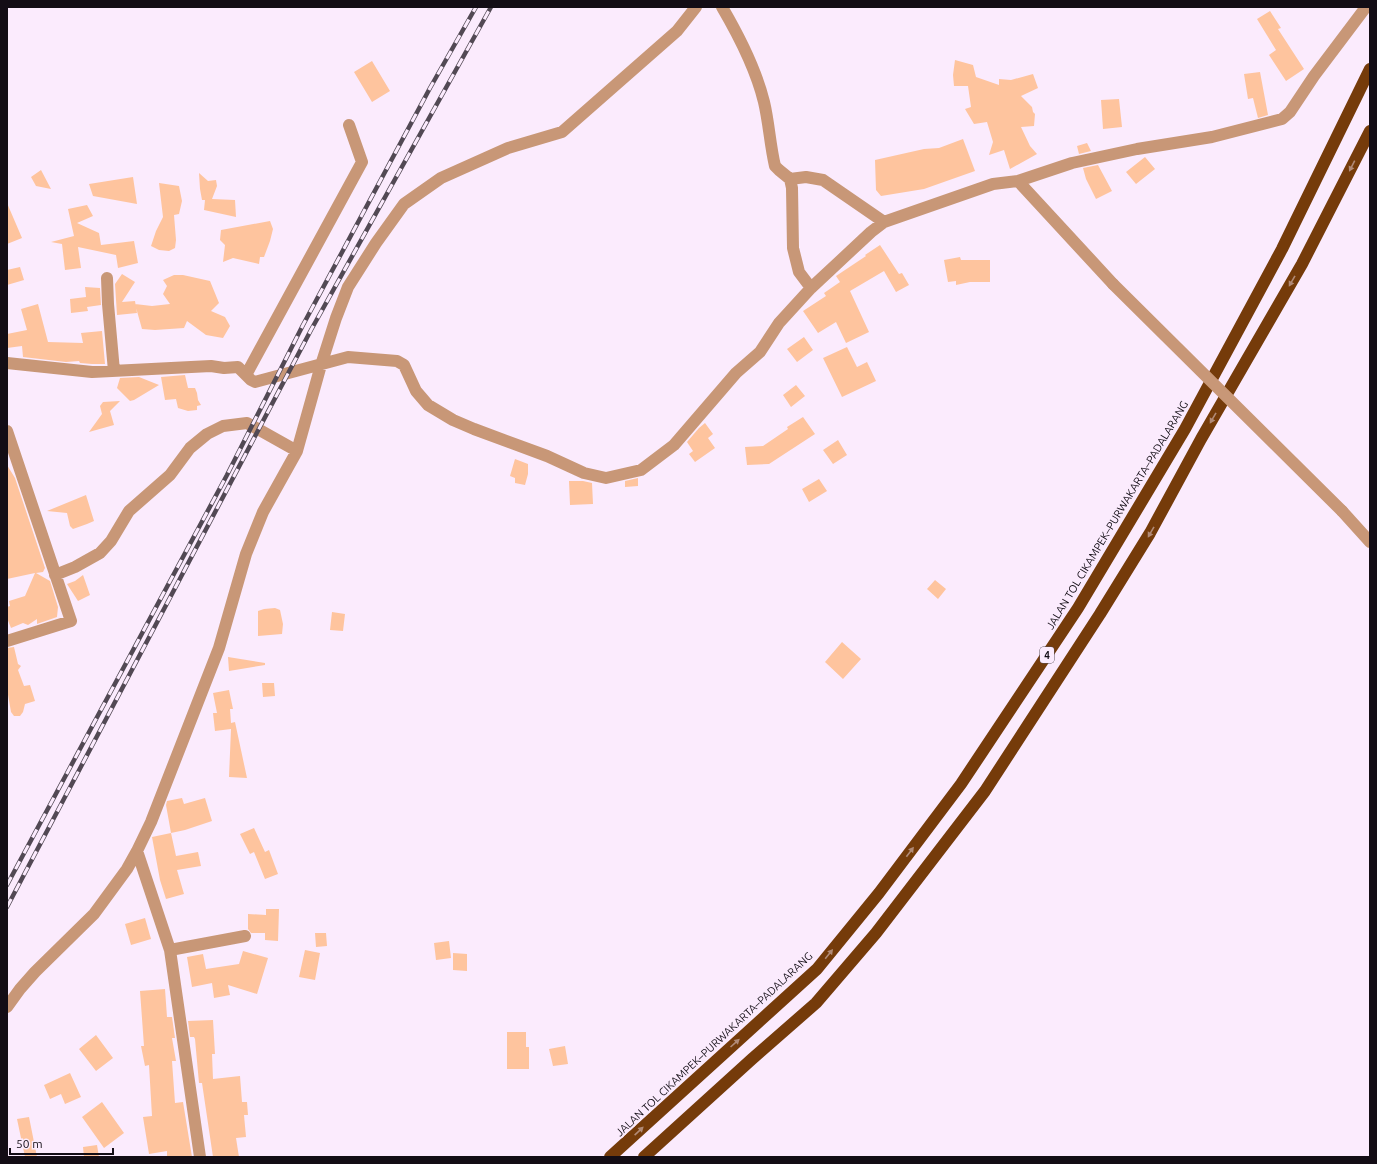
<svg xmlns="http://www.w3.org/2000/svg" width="1377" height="1164" viewBox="0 0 1377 1164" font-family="Ubuntu,sans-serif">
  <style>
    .building { fill: #fec49e }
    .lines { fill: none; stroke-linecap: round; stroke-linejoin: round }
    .street { stroke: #c89777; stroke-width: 12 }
    .highway { stroke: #753b0a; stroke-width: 12 }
    .rail-casing { stroke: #524954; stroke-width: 4.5 }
    .rail { stroke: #fbebfd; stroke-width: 3; stroke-dasharray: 9; stroke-linecap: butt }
    .street-bridge { stroke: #c89777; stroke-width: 12 }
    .oneway { fill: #b18a77 }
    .labels { text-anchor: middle; stroke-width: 4; stroke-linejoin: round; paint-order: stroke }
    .shield { fill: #fbebfd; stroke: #59505b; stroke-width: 1 }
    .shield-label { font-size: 10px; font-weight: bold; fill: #130d15 }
    .street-label { font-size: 11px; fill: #130d15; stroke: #fbebfd }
  </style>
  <rect width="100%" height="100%" fill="#fbebfd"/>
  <path class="building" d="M1270,11l11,17 -3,1 26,40 -18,12 -17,-26 7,-5 -19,-31z
    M955,60l18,5 3,12 23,8v-6l12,1 22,-6 5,14 -17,8 11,11 1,5 2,2 -1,12 -13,1 9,19 7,8 -27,15 -6,-19 -15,5 4,-13 -6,-20 -13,2 -9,-15 6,-2 -3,-21h-14l-1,-11z
    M372,61l18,30 -18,11 -18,-30z
    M1260,72l8,43 -10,3 -5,-20 -5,1 -4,-25z
    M1119,99l3,28 -19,2 -2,-29z
    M963,139l12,32 -51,18 -43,7 -5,-6 -1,-30 49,-11 15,-1z
    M1087,143l4,8 -12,3 -2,-8z
    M1145,157l10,12 -19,15 -10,-12z
    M1098,165l14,26 -16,8 -10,-20 -3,-11z
    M41,170l10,19 -15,-3 -5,-9z
    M199,173l9,8 8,-1 1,6 -5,13 23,1 1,17 -32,-7 1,-10h-3l-2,-11z
    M133,177l4,27 -44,-8 -4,-12z
    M159,183l20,3 3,15 -3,13 -5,1 2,25 -1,8 -6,3 -10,-1 -8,-4 5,-15 7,-14z
    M7,203l15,35 -15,6z
    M87,205l6,11 -16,7 22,10 2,12 33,-4 4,22 -20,5 -2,-13 -38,-8 3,21 -16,2 -3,-26 -11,-2 23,-6 -6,-27z
    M270,221l3,8 -3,12 -6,16h-4l-1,7 -26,-6 -10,4 2,-17 -5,-5 1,-10z
    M880,245l19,29 3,-1 7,12 -13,7 -12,-21 -34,20 19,41 -23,11 -10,-21 -18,11 -15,-22 23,-15 -2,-3 16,-11 -4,-6 30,-20 -1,-1z
    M960,257l1,3h29v22h-20l-14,3v-4l-8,1 -4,-22z
    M20,267l4,13 -17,5v-15z
    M122,274l13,8 -13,20 13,-1 2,12 -20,2 -2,-31z
    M174,275h9l27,6 9,22 -8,8 14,6 5,9 -7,12 -17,-3 -19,-14 -3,7 -29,2 -13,-1 -7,-25 17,2 18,-2 -7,-10 4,-8 -4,-6z
    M85,287l15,1 1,17 -14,2 1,4 -17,2 -1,-14 16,-2z
    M38,304l10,38 35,1 -2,-10 21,-2 3,33h-13l-12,-1 -1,-2 -13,1 -43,-5 -1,-11 -15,2v-14l20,-4 -6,-21z
    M804,337l9,13 -16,12 -10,-13z
    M847,347l10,20 10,-5 9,19 -34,16 -19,-39z
    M185,375l3,13h7l2,5 1,7 3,5 -4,1v4l-9,1 -10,-3 -2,-9 -11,1 -4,-23z
    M139,377l20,8 -25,15 -4,1 -13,-13 3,-10z
    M796,385l9,11 -14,11 -8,-12z
    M120,401l-10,10 4,14 -25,7 13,-18 -2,-8 3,-4z
    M803,417l12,17 -46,30 -22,1 -2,-18 18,-1 25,-17 -1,-2z
    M705,423l8,11 -5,4 7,10 -20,14 -6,-8 4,-3 -6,-9 12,-14z
    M838,440l9,15 -14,9 -10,-14z
    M515,459l13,5v10l-3,11 -10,-2v-5l-5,-2z
    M7,465l8,13 30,90 -2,4 -7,1 14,8 8,26 -1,10 -20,7v-5l-9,6 -5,-2 -12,5 -4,-10v-11l3,-1 -1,-5 16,-5 10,-23 -28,6z
    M638,478v8l-13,1v-6z
    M819,479l8,12 -18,11 -7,-13z
    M569,481h14l9,2 1,21 -23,1z
    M86,495l8,26 -7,3 -14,5 -3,-3 -3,-13 -20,-2z
    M83,575l7,20 -12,6 -11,-17 8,-3z
    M935,580l11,9 -8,10 -11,-10z
    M275,608l5,2 3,14 -1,10 -24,2v-25l6,-2z
    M332,612l13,2 -2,17 -13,-1z
    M842,642l19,17 -18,20 -18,-17z
    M14,647l4,17 3,2 -3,4 6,16 6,-1 5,16 -10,3 -2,8 -3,4h-6l-3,-4 -4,-23v-41z
    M228,657l37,6v2l-36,6z
    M262,683h12l1,13 -12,1z
    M229,690l4,19h-3l1,14 4,-1 12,56 -18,-1 2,-48 -16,2 -2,-18h4l-4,-20z
    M182,798l2,6 21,-6 7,23 -27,9 -14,3 -5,-28 1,-4z
    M254,828l11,24 4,-2 9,24 -13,5 -11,-27 -4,2 -10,-20z
    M171,833l5,23 22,-4 3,14 -24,4 7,24 -18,5 -6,-19 -8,-43z
    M266,909h13l-1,32 -13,-1v-7h-14l-3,-4v-15l18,1z
    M145,918l6,21 -20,6 -6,-21z
    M315,933h11l1,13 -11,1z
    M449,941l2,17 -15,2 -2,-17z
    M305,950l15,3 -5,27 -16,-3z
    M243,951l25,7 -11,36 -29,-9 2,10 -16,3 -2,-15 -20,4 -5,-30 16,-3 3,15 33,-5z
    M453,953l14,1v17l-14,-1z
    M165,989l2,28h5l3,21h-3l4,23h-4l3,42 8,-1 9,55h-25v-6l-18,3 -6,-37 9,-1 -3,-51 -4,1 -4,-20h3l-4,-55z
    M213,1020l2,34h-3l1,25 27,-3 2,26h5l1,13h-4l2,22 -10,1 3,19h-26l-11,-74h-3l-4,-44 -1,-2h-4l-2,-16z
    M507,1032h19v15h3v22h-22z
    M96,1035l17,23 -17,13 -17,-22z
    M565,1046l3,18 -15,2 -4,-17z
    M70,1073l11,24 -16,7 -4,-10 -11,5 -6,-14z
    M102,1102l22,31 -20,15 -22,-31z
    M29,1117l8,40h-12l-8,-38z
    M97,1145l2,12h-15l-1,-10z"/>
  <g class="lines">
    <path class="street" d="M722,7c17,29 34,62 42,95 5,21 6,43 11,64l4,4 11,9 2,9 1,60 6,24 12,16
      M790,179l16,-2 17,3 61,42
      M1018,181l95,103
      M107,278l1,26 6,67
      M7,363l85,9 119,-6 13,2 14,-1 13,13 4,2 93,-25 49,4 7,4 12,26 12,14 25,15 21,9 73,27 37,17 22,5 35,-8 33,-25 62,-72 24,-21 19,-29 32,-35 60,-56 13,-10 109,-38 25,-3 54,-18 65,-14 75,-12 70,-18 8,-7 24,-36 52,-69
      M246,375l116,-213 -13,-37
      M7,431l64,190 -64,20
      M297,451l24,-86 15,-47 12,-31 28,-44 28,-39 37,-26 67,-30 54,-16 115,-101 19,-24
      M1342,511l28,31
      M55,575l20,-8 25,-14 11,-12 18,-30 41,-36 20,-27 17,-14 16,-8 24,-3 50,28 -34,61 -17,42 -27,94 -68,174 -14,29 33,99 30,207
      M170,950l75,-14
      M7,1007l13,-18 15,-17 59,-58 33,-45 10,-18"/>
    <path class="highway" d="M610,1157l207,-188 62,-76 82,-109 117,-176 107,-179 97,-180 88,-180
      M644,1157l108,-98 64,-56 60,-70 109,-142 115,-177 50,-81 51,-94 101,-175 68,-133"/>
    <g class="rail-casing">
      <path id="rail" d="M7,885l220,-410 76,-150 127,-237 46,-81
        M7,907l304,-577 180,-323"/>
    </g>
    <use href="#rail" class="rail"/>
    <path class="street-bridge" d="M1113,284l229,227"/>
  </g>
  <defs><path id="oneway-solid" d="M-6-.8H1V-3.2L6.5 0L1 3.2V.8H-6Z"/></defs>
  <g class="oneway">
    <use href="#oneway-solid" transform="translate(1352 166) rotate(117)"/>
    <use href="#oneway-solid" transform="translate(1292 281) rotate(120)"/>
    <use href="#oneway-solid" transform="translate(1213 418) rotate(120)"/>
    <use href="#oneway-solid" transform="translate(1151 532) rotate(120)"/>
    <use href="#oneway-solid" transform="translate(910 852) rotate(-53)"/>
    <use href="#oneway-solid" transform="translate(829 954) rotate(-51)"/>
    <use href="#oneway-solid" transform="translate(735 1043) rotate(-42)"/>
    <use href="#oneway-solid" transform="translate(639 1131) rotate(-43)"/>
  </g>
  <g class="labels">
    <rect class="shield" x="1040" y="647" width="14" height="16" rx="3"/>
    <g class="shield-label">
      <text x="1047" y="659">4</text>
    </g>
    <g class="street-label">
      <text transform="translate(1117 515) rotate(-59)" y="4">JALAN TOL CIKAMPEK–PURWAKARTA–PADALARANG</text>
      <text transform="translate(714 1044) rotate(-43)" y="4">JALAN TOL CIKAMPEK–PURWAKARTA–PADALARANG</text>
    </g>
  </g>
  <rect width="1377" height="1164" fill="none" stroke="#130d15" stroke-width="16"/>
  <path d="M10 1148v6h103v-6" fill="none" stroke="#130d15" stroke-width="2"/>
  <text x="16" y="1148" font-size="12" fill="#130d15" stroke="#fbebfd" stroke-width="3" paint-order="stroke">50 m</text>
</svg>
